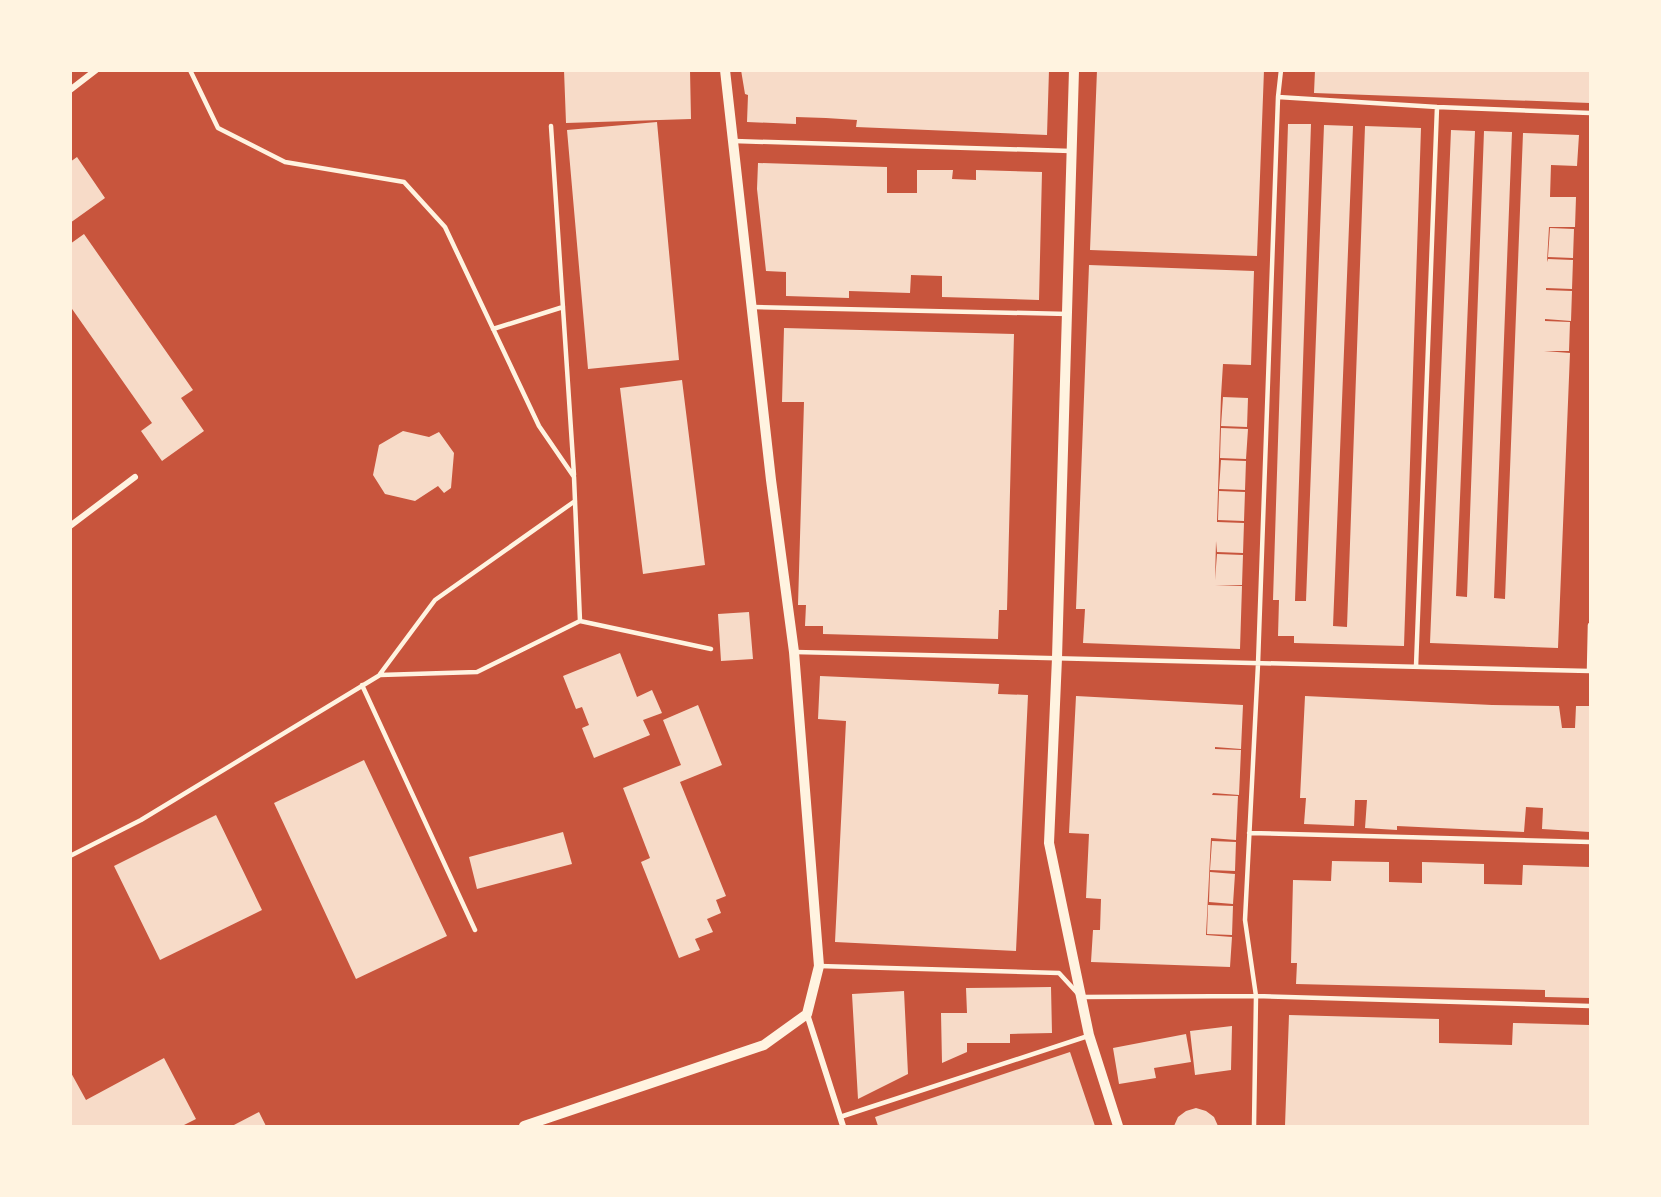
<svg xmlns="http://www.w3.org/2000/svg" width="1661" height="1197" viewBox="0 0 1661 1197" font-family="Inter,sans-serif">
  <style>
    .building { fill: #f7dbc8 }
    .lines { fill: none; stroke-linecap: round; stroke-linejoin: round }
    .service { stroke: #fff3e0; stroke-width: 4.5 }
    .minor { stroke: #fff3e0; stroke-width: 6 }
    .tertiary { stroke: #fff3e0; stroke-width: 10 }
  </style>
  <rect width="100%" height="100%" fill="#c8553d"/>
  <path class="building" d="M564,70h126l1,49 -125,4z
    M741,70h308l-2,65 -191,-8 1,-7 -31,-2 -30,-1v7l-49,-2 1,-27 -3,-1z
    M1097,70h167l-7,186 -167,-6z
    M1315,70h275v33l-276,-10z
    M657,122l22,238 -91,9 -21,-239z
    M1288,124h23l-16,477h11l18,-476 29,1 -20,500 14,1 18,-501 56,2 -17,518 -110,-3v-7h-16l1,-36h-6z
    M1451,130l24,1 -19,465 11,1 17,-466 28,1 -18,466 11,1 18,-466 56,2 -2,31 -26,-1 -1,32h26l-1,30h-26l-2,35 1,-3 25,1 -1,29 -26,-1v2l26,1 -1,30 -26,-2v2l25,1 -1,29h-25l26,2 -12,295 -128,-5z
    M77,157l28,41 -35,25v-61z
    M758,163l129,4v26h30v-23h36l-1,9 24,1v-10l66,2 -3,128 -97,-3v-21l-31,-1 -1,18 -61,-2v7l-63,-2v-24l-20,-1 -9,-82z
    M1550,228l24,1 -1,29 -25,-1z
    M84,234l109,156 -12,8 23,33 -42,30 -21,-30 11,-8 -82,-117v-62z
    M1089,265l165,6 -3,94 -28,-1 -2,32 -4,126 27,1 -1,30 -26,-1 -1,-11 -1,39 2,-26 26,1 -1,30h-27l27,1 -2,63 -157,-6 2,-34h-9z
    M784,328l230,6 -7,276h-8l-1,29 -175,-5v-8h-18l1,-21h-8l6,-203h-22z
    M682,380l23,185 -62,9 -23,-186z
    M1223,397l25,1 -1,29 -26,-1z
    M1221,428l27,1 -2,30 -26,-1z
    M403,431l26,6 10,-5 15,21 -3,35 -7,5 -6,-7 -23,15 -30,-7 -12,-19 6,-30z
    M1221,460l25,1 -1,29 -26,-1z
    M1219,491l26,1 -1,29 -26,-1z
    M749,612l4,47 -32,2 -3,-47z
    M620,653l17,44 15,-7 10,23 -19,7 7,15 -56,23 -12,-30 7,-3 -7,-18 -6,2 -13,-33z
    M820,676l179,8 -1,10 30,1 -12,256 -181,-9 11,-221 -28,-2z
    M1076,696l167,9 -2,44 -26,-2v2l26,1 -2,45 -26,-2 -1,2 26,1 -2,44 -25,-2 -5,97 26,2 -2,30 -139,-5 2,-32h7l1,-31 -15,-1 3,-64 -20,-1z
    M1305,696l187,9 67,1 3,22h13l1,-22h14v126l-48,-3 1,-21 -17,-1 -2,25 -127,-6v4l-32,-2 2,-28h-12l-1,26 -50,-2 2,-26h-6z
    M698,705l24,60 -42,17 46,114 -10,4 5,13 -14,6 6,13 -18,7 5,11 -21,8 -38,-96 9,-4 -27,-70 58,-23 -18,-45z
    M364,760l83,176 -91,43 -82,-176z
    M216,815l46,95 -102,50 -46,-94z
    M563,832l9,32 -95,25 -8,-32z
    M1212,841l24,1 -1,29 -25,-1z
    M1332,861l57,1v20l33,1v-21l62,2v20l38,1 1,-20 67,2v131l-45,-1v-7l-249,-6 1,-21h-6l2,-83 38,1z
    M1210,872l25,2 -2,30 -24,-2z
    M1208,905l25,1 -1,29 -25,-1z
    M1051,987l1,46 -42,1v9h-43v9l-25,11 -1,-50h26l-1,-25z
    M904,991l4,83 -50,25 -6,-105z
    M1289,1015l150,4v24l73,2 1,-22 77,2v101h-305z
    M1232,1026l-1,44 -36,5 -5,-44z
    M1186,1034l5,28 -37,6 2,10 -37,6 -6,-36z
    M1070,1052l25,74h-217l-3,-9z
    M164,1058l32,61 -14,7h-112v-55l16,29z
    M1196,1108l10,3 8,6 4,9h-44l4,-9 8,-6z
    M259,1112l7,14h-34z"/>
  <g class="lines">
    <path class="service" d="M1278,97l159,10 153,6
      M551,126l23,349
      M734,141l337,10
      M753,307l315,7
      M493,329l70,-22
      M580,621l131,28
      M795,652l795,19
      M1416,667l21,-560
      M1589,671l1,-46
      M380,674l55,-74 140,-99
      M362,685l113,245
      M1249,833l341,9
      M70,856l71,-36 239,-145 97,-3 103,-51 -6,-144 -35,-51 -94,-199 -41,-45 -119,-20 -67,-34 -28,-58
      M819,966l240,7 22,24 175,-1 334,10
      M840,1117l248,-81
      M1254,1126l2,-130 -11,-76 13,-256 20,-567 3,-27"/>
    <path class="minor" d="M70,90l26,-20
      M70,526l65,-49
      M807,1014l36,112"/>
    <path class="tertiary" d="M1074,70l-17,588 -8,185 40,192 29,91
      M524,1126l240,-81 43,-31 12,-48 -25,-314 -23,-172 -46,-410"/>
  </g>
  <rect width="1661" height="1197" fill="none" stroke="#fff3e0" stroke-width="144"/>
</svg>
